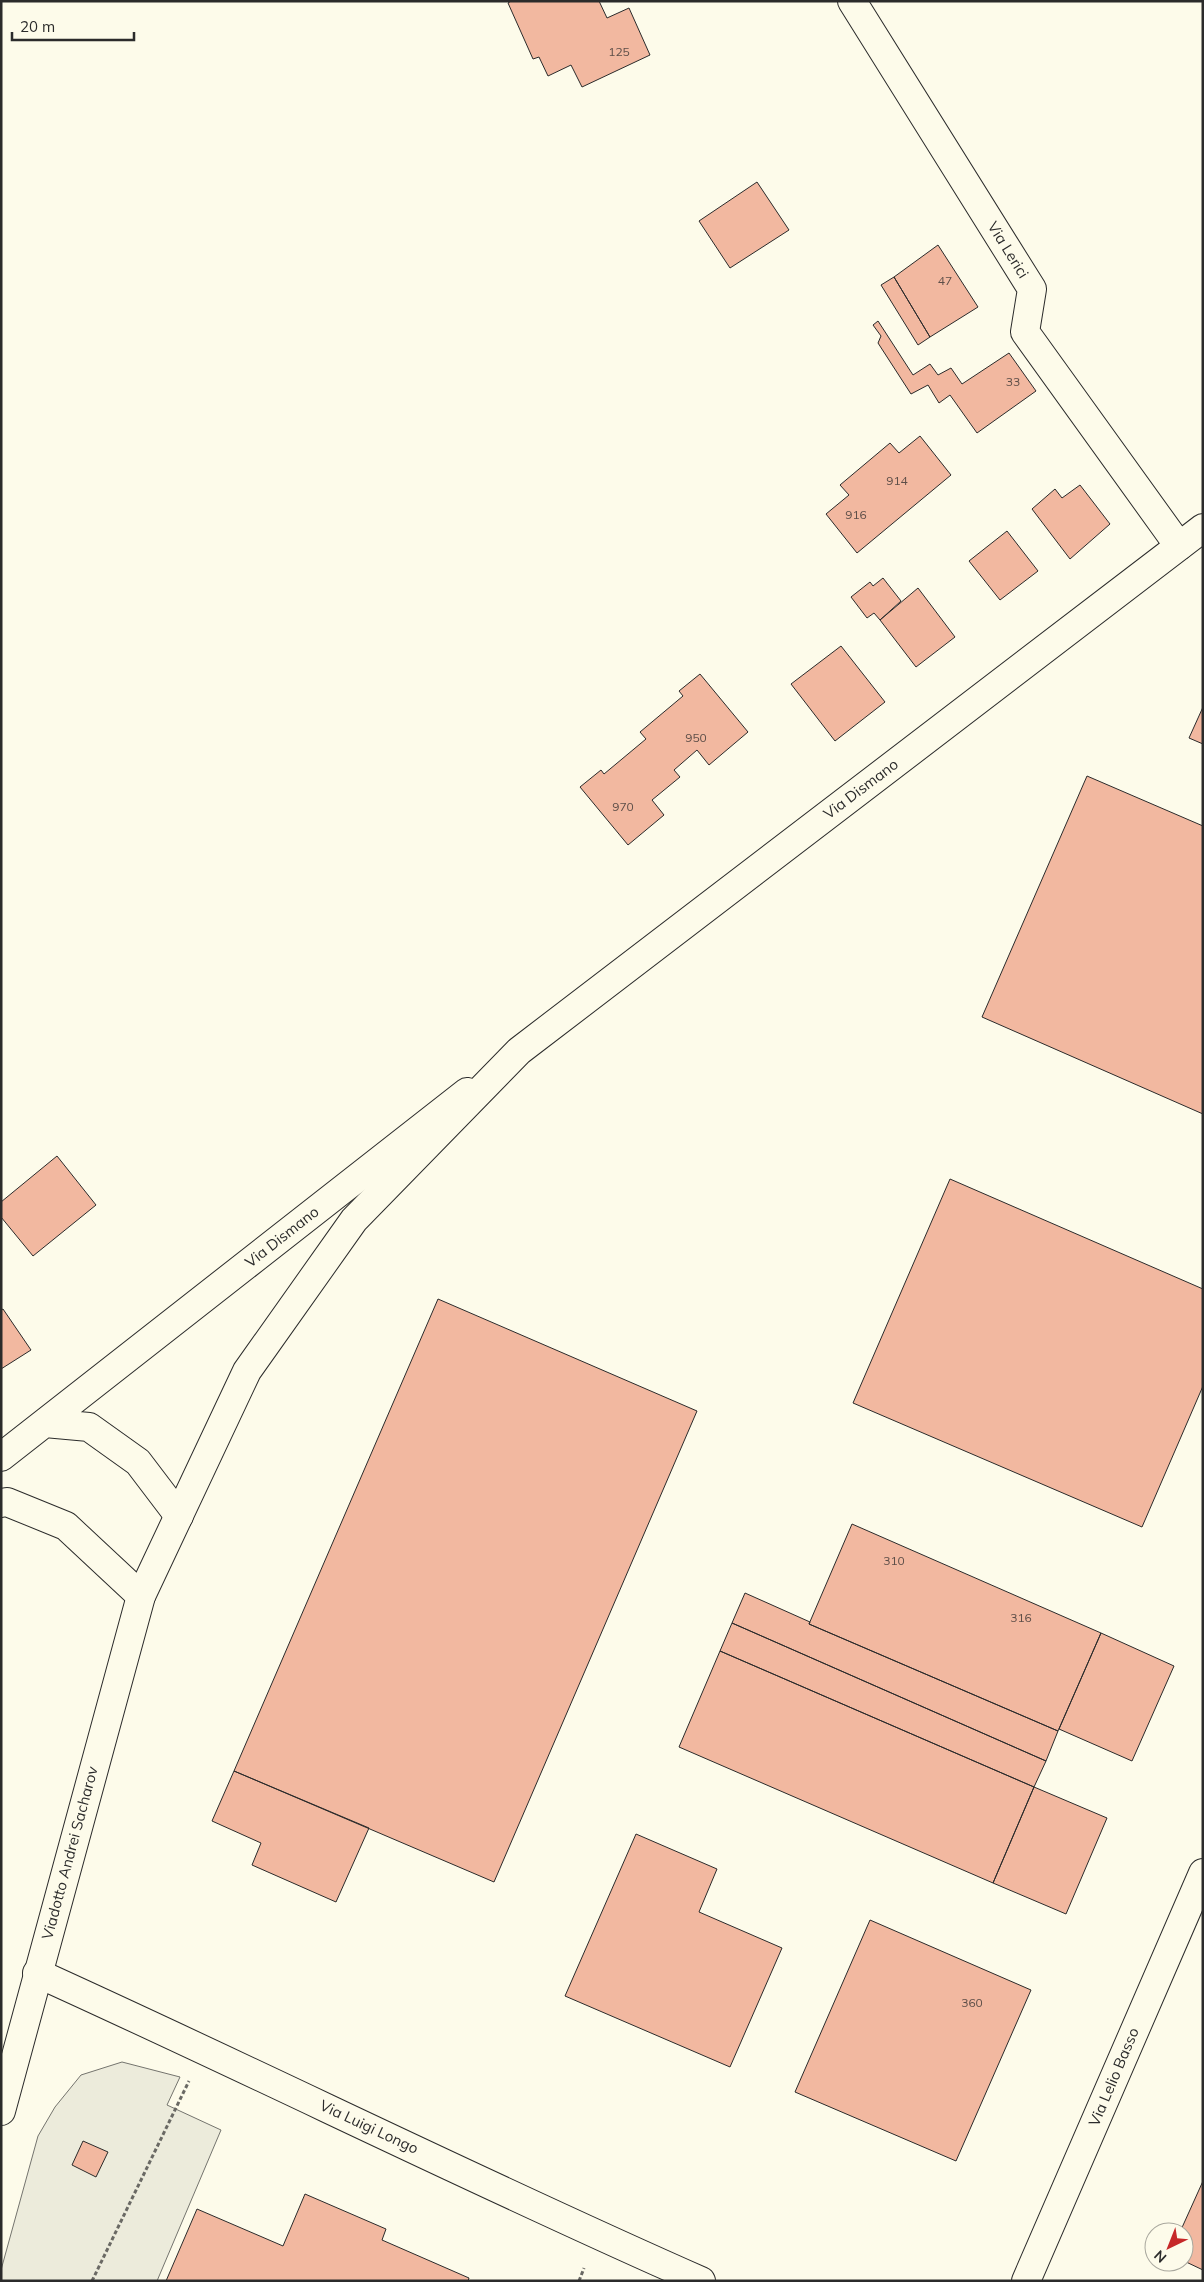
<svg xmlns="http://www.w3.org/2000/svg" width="1204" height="2282" viewBox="0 0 1204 2282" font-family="Mulish,sans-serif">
<rect width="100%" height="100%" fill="#fdfbea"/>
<path fill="#ecebdb" stroke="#74746e" d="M122,2062L180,2077L167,2105L221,2130L157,2281H1V2270L38,2136L55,2107L81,2075Z"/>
<path fill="#f2b8a0" stroke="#2b2b2b" d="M511,1H599L607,18L629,8L650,55L582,87L571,65L548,76L539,57L533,59L508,3Z
M757,182L789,230L730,268L699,221Z
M938,245L978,307L930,337L894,277Z
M894,277L930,337L918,345L881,285Z
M878,321L913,375L930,364L938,375L951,368L962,384L1009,353L1036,391L977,433L950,395L939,403L928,385L911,394L878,343L881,336L873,325Z
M920,436L951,475L857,553L826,514L849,495L840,485L890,443L899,453Z
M1080,485L1110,524L1070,559L1032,509L1055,489L1062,498Z
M1007,531L1038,571L1000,600L969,561Z
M883,578L901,601L880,620L874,613L867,618L851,597L870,582L873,586Z
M918,588L955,637L916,667L880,620Z
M841,646L885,702L835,741L791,684Z
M700,674L748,732L709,765L697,750L674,770L680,777L652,800L664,815L628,845L580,787L601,770L604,774L646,739L640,732L683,696L679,691Z
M1203,707V744L1189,738Z
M1087,776L1203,826V1114L982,1017Z
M57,1156L96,1205L33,1256L1,1217V1202Z
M950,1179L1203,1289V1386L1142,1527L853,1403Z
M438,1299L697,1411L494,1882L234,1771Z
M3,1309L31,1350L1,1369V1310Z
M852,1524L1101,1633L1058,1731L809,1624Z
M745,1593L810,1622L809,1624L1058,1731L1046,1761L732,1623Z
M732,1623L1046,1761L1034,1787L720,1651Z
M1101,1633L1174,1666L1132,1761L1059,1729Z
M720,1651L1034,1787L993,1883L679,1747Z
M234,1771L369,1828L336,1902L252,1865L261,1843L212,1821Z
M1034,1787L1107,1818L1066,1914L993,1883Z
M636,1834L717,1869L699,1912L782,1948L730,2067L565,1996Z
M870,1920L1031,1990L956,2161L795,2092Z
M83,2141L108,2152L96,2177L72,2165Z
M1203,2181V2270L1184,2261V2232H1180Z
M305,2194L386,2229L382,2240L469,2278L468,2281H166L197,2209L283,2246Z"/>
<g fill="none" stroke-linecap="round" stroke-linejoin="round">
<g stroke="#2b2b2b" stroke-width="30">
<path id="minor" d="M852,1L1032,289L1025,332L1179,546
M45,1423L89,1427L138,1462L179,1516
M1,1457L467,1092
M1,1503L7,1502L66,1526L141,1596
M37,1973C260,2074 478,2183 701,2281
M1026,2281L1203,1873"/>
</g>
<g stroke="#2b2b2b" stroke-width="30">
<path id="major" d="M1,2111L141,1596L247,1371L354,1220L519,1051L1203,528"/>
</g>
<path stroke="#6a6964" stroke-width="3" stroke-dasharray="4 2.5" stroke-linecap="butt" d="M92,2281L189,2081
M579,2281L584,2268"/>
<use href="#minor" stroke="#fdfbea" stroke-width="28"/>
<use href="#major" stroke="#fdfbea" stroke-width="28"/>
</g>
<g text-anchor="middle" stroke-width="4" stroke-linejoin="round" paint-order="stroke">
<g font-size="12" fill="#5d4e48">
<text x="619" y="56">125</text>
<text x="945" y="285">47</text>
<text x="1013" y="386">33</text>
<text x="897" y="485">914</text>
<text x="856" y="519">916</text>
<text x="696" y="742">950</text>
<text x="623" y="811">970</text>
<text x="894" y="1565">310</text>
<text x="1021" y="1622">316</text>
<text x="972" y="2007">360</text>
</g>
<g font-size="15" fill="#2b2b2b" stroke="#fdfbea">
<text transform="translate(1008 250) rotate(58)" y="5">Via Lerici</text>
<text transform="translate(861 789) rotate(-37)" y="5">Via Dismano</text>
<text transform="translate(282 1237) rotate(-38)" y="5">Via Dismano</text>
<text transform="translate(70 1853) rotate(-75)" y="5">Viadotto Andrei Sacharov</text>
<text transform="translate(1114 2077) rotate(-67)" y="5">Via Lelio Basso</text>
<text transform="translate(369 2127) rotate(25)" y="5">Via Luigi Longo</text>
</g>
</g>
<rect width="1204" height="2282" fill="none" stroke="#2b2b2b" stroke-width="5"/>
<g transform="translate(1169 2247) rotate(223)"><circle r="24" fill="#fdfbea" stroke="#a9a89e"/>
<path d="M0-4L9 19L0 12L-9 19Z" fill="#c62828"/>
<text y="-8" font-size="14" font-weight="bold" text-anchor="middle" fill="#2b2b2b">N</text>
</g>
<path d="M12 32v8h122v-8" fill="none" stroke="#2b2b2b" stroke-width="2.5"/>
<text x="20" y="32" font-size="15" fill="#2b2b2b" stroke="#fdfbea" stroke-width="4" paint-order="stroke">20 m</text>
</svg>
